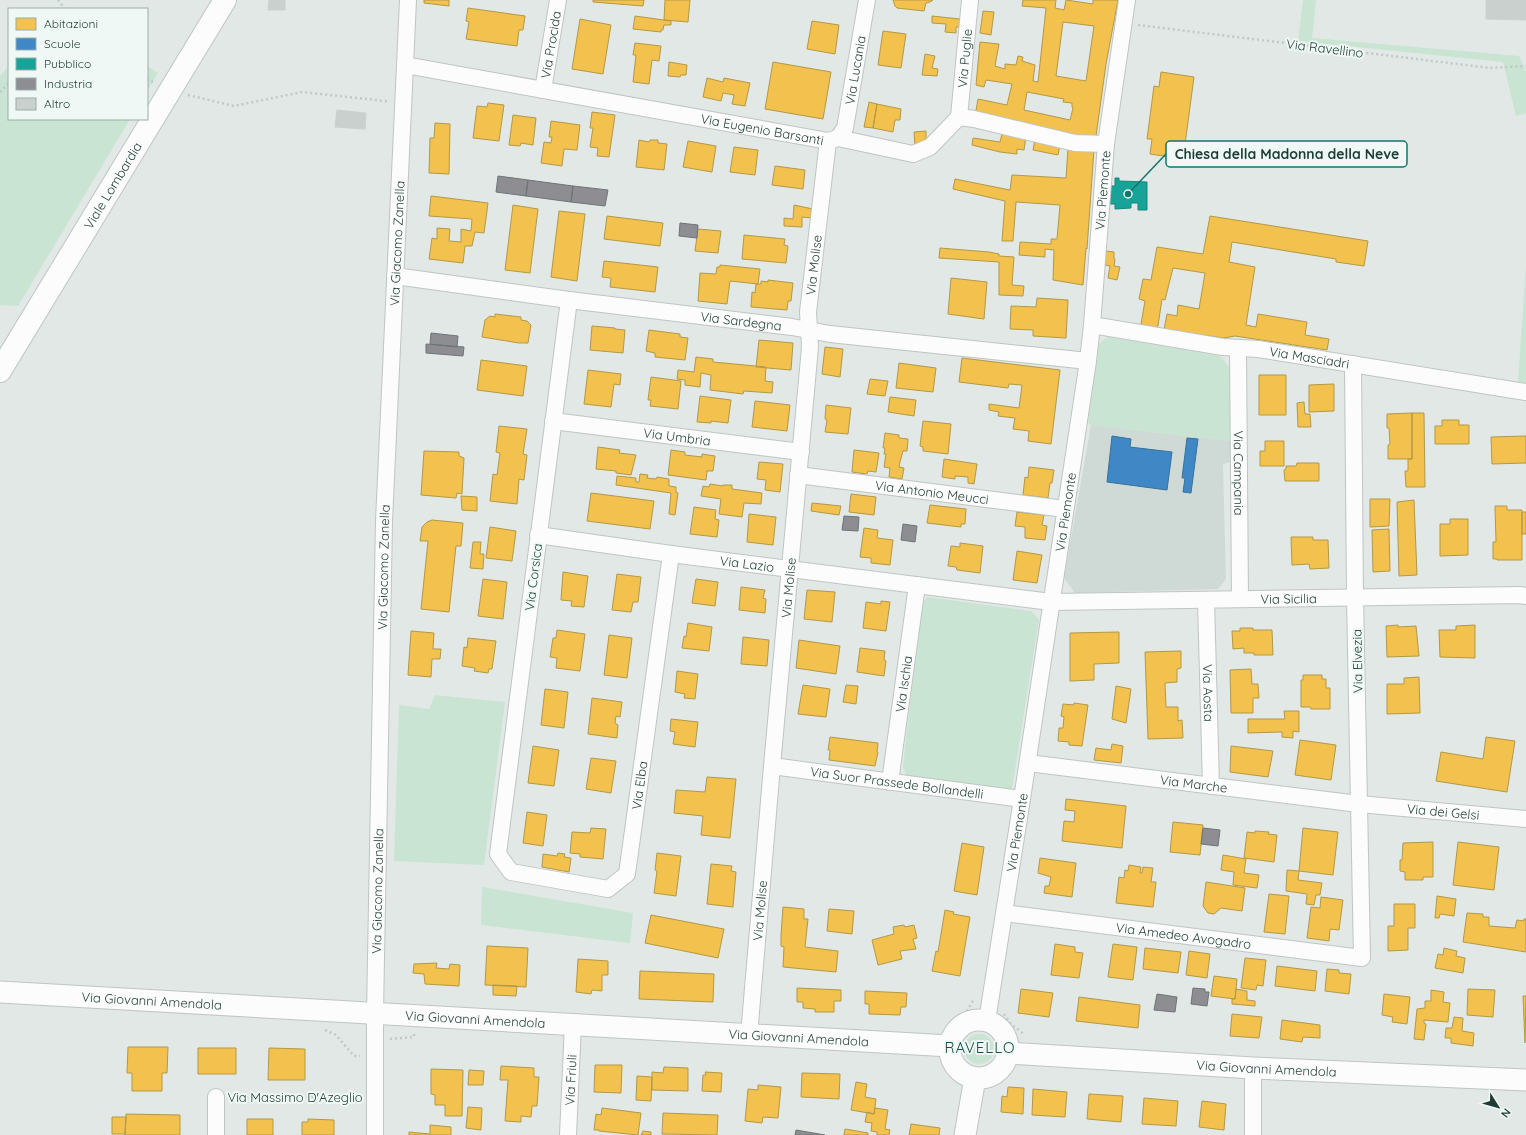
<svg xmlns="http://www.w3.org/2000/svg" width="1526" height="1135" viewBox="0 0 1526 1135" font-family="Quicksand,sans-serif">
<rect width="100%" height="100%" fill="#e2e8e5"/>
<path fill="#cfdad6" d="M1091,425L1230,441V462L1223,464L1226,579L1218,589L1075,593L1064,578Z"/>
<path fill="#c9e4d2" d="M1303,0H1316L1312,38L1519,56L1526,72V113L1516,116L1503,62L1298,41Z
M9,66V119H130L18,306L0,305V76Z
M147,66L158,73L147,91Z
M1526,265V383L1518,382Z
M1108,337L1220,356L1231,370L1230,441L1091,425L1088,422L1099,344Z
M927,597L1031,611L1039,619L1012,789L1006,791L907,778L903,766L921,606Z
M435,695L505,702L484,865L394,861L399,705L429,709Z
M482,887L633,913L630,943L481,925Z
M964 1049a15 15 0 1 1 30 0a15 15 0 1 1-30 0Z"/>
<path fill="#f2c14e" stroke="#b29947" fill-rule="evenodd" d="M424,0H449V6L424,3Z
M593,0H644L643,6L593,2Z
M665,0H690L688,22L664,20Z
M893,0H933L930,2L926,3L924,11L897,8L895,6Z
M1023,0H1056L1055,8L1064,10L1066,0L1093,4V0H1118L1106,64L1096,136L1082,139L975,116L978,99L1007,105L1012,84L986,80L984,87L976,85L980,42L999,44L995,66L1005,69V64L1016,65L1018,56L1023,57L1022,61L1035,65L1033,81L1038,82L1046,8L1022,6ZM1063,22L1094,26L1086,81L1056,76ZM1027,92L1064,99L1063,102L1072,103V107L1073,108L1070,120L1024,110Z
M468,8L525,16L523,30H519L517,46L466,39L469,22L466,21Z
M983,11L994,12L991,35L980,33Z
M635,16L671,21V25H664L663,30H661V32L633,29Z
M932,16L960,19L959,27H956V33L945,32L946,24L932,23Z
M580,19L611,25L603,74L572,69Z
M812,21L839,25L835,54L807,49Z
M883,31L906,34L901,68L878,65Z
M635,43L661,46L659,61L652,60L649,84L633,82L636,55H633Z
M925,54L935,56L932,68L938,69L937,76L922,75Z
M669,62L687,65L686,75H681L680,77L668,76Z
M773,62L831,72L823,119L765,109Z
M1161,72L1194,77L1183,159L1150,154L1152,139H1147L1154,86L1159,87Z
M707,78L723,82L724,78L750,83L745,106L732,104L734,95L723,93L721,101L703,97Z
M869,102L877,104L873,128L864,127Z
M488,103L504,105L499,141L473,138L477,106L487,107Z
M877,104L901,109L900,120H895L893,132L873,128Z
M592,112L615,115L609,157L597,156L598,148L590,147L593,128H590Z
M513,115L536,118L533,145L521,143L520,146L509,145Z
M551,121L580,125L577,150L564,149L562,166L541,163L544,142L551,143L552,137H549Z
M435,123L450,124L449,174L429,173L430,138H434Z
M1003,130L1026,136L1024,150L1017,149V154L1000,152L972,145L973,138L1000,142Z
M926,131V142L915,147L914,132Z
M1035,139L1060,145L1058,155L1033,150Z
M639,140L649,142L650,140H658V143L667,144L664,170L636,167Z
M688,141L716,146L712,172L683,167Z
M734,147L758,150L755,175L730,172Z
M1068,148L1094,149L1087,249L1086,248L1083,285L1053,280L1054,250L1045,249V257L1019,255L1020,242L1051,244V239H1057L1060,205L1016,202L1013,241H1002L1005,201L953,189L955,179L1010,190L1012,175L1066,178Z
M775,166L805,170L803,189L772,185Z
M431,196L488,203L484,233L475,232L472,246H465L463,263L429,259L432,238L437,239V228L450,229L449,241L461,242V229L471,231L472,219L429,216Z
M513,205L538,209L530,273L505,270Z
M794,205L813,209L812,218L802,217V227L784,226V218L793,219Z
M559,211L585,214L577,281L551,277Z
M607,216L663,223L660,246L604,239Z
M1210,216L1368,241L1364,266L1336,262V259L1232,242L1229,262L1255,267L1246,325L1256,327L1258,314L1307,322L1305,335L1329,339L1327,350L1235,336L1224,338L1164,330L1167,314L1177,316L1178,305L1199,309L1205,273L1173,268L1165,300L1162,299L1158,326L1156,328L1142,326L1141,324L1145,301L1139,299L1143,279L1151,280L1157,247L1203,254Z
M698,229L721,231L718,253L695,251Z
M744,235L785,239L784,245L788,246L786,263L742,259Z
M940,248L989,252L999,254V256L1014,257L1012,285L1024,286L1023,296L999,295V262L939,258Z
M1106,251L1114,252V259H1115L1114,266L1120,267L1117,280L1108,278L1110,266L1105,265Z
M604,261L658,267L655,292L610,287L611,278L602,277Z
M720,265L760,269L758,284L730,281L727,304L698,301L700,273L716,274L717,267H720Z
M951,278L987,282L984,319L948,314Z
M768,280L793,283L791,301H788L787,310L751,307L752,292L755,293L756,284H761V281L768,282Z
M1037,298L1068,300L1066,338L1033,336V330L1010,329L1011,306L1036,307Z
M495,314L521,317V320L527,321L531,325L528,343H519L482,337L485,320L490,316L495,317Z
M592,326L615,328V329L625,330L623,353L590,350Z
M649,330L680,334V337L688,338L685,360L655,357V353L646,351Z
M759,340L793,343L791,370L756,367Z
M825,347L843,349L840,377L822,374Z
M696,357L713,359V362L766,367L765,381L773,382L772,393L744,391L743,394L710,390L711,375L701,373L700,387L685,385V380L677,379L678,370L694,372Z
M962,358L1060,370L1051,444L1028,441L1029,431L1013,429L1015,418L998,416L999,412L989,410V404L1019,408L1022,385L1009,384L1008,388L959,382Z
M481,360L527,366L523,396L477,390Z
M899,363L936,368L933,392L896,388Z
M588,370L621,374L620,385L614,384L611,407L584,404Z
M1259,375H1286V415H1259Z
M651,377L681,381L678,409L650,406L651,400H648Z
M870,379L888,381L885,396L867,394Z
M1334,384V411L1309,412V385Z
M700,396L731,400L728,423L711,421V423L697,422Z
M890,397L916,400L914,416L888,412Z
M755,401L790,405L787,431L752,427Z
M1304,402L1305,414H1310L1311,427H1298L1297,403Z
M826,405L851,408L848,434L825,432L827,420L825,419Z
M1412,413V459H1388V445L1390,444L1389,428H1387V414Z
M1412,413H1424L1425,487H1406L1405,471H1408V459H1412Z
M1442,420H1459V425H1469V444H1435V426H1442Z
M923,421L951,424L948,454L923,451V447L920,446Z
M499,426L527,429L523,454L527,455L524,480L519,479L517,504L490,501L493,474L497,475L500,453L496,452Z
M885,433L899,435V438L908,439L907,451H903L900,462L899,467L904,468L902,479L889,477L890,468L884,467L886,454H884L885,448H883Z
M1526,436V463L1492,464L1491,437Z
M1265,441H1284V466H1260V451H1265Z
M598,447L620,450L619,453L636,455L631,475L616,473V471L596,469Z
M671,450L685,452V455L702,457V454L715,456L713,471H707L706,480L668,475Z
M854,450L879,453L876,472L868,471L867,474L852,472Z
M424,451L459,452V456L464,458L462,494L457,493L456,498L421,495Z
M944,459L977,464L974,484L968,483V477L955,476V479L942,477Z
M759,462L783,464L780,492L765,490L766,480L757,479Z
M1297,463H1319V481H1285L1284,470L1286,469V466H1296Z
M1029,467L1054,470L1052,483H1050L1048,498L1023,495L1025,477L1028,478Z
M640,474L648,475L647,478L656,479L657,477L669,479V486L676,487V492L678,493L675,515L669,514L671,493L616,485L617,476L636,478V482H639Z
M710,484L723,486V485H732V489L762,493L761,504L744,503L742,517L719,514L721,499L701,496L703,486L709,487Z
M591,493L654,501L650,529L587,521Z
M851,494L876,497L874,515L849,512Z
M461,496L477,497V511L462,510Z
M1370,499H1390L1389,526L1370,527Z
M1414,500L1417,575L1399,576L1397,502Z
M812,503L841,506L839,515L811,511Z
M930,505L966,509L965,524H961V527L927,523Z
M1495,506H1507V510H1522V560H1497V559H1493V542H1496Z
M694,507L716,510L715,519L719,520L717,537L690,534Z
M1017,512L1044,515L1042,525L1047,526L1045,540L1025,538V527L1015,526Z
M1522,512H1526V534H1522Z
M749,514L776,517L773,545L747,542Z
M1450,519H1468V555L1440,556V524H1450Z
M432,520L463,523L461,546H456L449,612L421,609L428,541H420L422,527L427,522Z
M490,527L516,531L512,561L486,558Z
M864,528L878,530L877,538L893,540L890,565L871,563V558L860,557Z
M1389,529L1390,571L1373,572L1372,530Z
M1291,537H1313V540H1328L1329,568L1310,569L1309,564L1292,565Z
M473,542H481L480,554H484L483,569L470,568Z
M960,543L983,546L980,573L957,570L956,567L948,566L951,546L960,547Z
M1017,551L1042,555L1037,583L1013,580Z
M563,572L588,576L584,607L571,606L572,601L561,600Z
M617,574L641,577L638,602H633L631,612L612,610Z
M483,579L507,582L503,619L478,616Z
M696,579L718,582L715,606L692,603Z
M741,587L765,590L763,598L766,599L765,613L739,610Z
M807,590L835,592L832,622L804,619Z
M881,601L890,602L886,631L863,628L866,602L881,604Z
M688,623L712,627L709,651L682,648L684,636L686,637Z
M1398,625V627L1416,626L1419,656L1387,657L1386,626Z
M1475,625V658L1440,657L1439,630H1456V626Z
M1240,628H1253V630H1272L1273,655H1254V653H1244V648L1233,649L1232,631H1240Z
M557,630L585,634L580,671L556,668L557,658L550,657L553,638H556Z
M411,631L434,633L433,649H441L440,659H432L431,677L408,675Z
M1119,632V663L1094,664V680L1070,681V633Z
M609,635L632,638L627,678L604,675Z
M743,637L769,640L767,666L741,664Z
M468,638L496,641L492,669H489L488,673L474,671L475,668L462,666L464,647L467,648Z
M799,640L840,646L836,674L796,668Z
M860,648L885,651L884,660L886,661L884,676L857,672Z
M1181,651V668L1177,669V682L1165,683L1166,707H1178V721L1182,720L1183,738L1148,739L1145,652Z
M1251,669L1252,684H1258L1259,698H1253V713H1231L1230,670Z
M677,671L698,674L695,699L684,698L685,694L675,692Z
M1303,675H1322V679H1326V688H1330V709H1311L1310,707H1301V680H1303Z
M1419,677L1420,713L1387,714V684H1404V678Z
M803,685L830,689L826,717L798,714Z
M846,685L858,686L856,704L843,702Z
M1116,686L1131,689L1126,723L1112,719Z
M545,689L568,692L564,728L541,725Z
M592,698L622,702L620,717L616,716L615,723L618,725L617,738L588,734Z
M1074,703L1088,705L1082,746L1069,745V742L1058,741L1059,728H1063L1064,717L1061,716L1063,704L1074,705Z
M1284,711H1299V732L1293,731V738L1282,737V732L1248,733V719H1285Z
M671,719L698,722L695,747L673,744L675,732L670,731Z
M830,737L878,743L877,752H878L875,766L829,760L830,750H828Z
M1486,737L1515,741L1507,792L1436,781L1441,752L1483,759Z
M1300,740L1336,745L1331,780L1295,775Z
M1112,744L1123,746L1121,763L1094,760L1096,748L1111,750Z
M533,746L559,750L554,786L528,783Z
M1231,746L1273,751L1268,777L1230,772Z
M591,758L616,761L611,793L586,789Z
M707,777L736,779L730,838L701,835L703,816L674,813L676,790L705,792Z
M1066,799L1126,806L1122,848L1062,841L1064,821L1074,822L1075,811L1065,810Z
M527,812L547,815L543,846L523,843Z
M1173,822L1203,825L1200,855L1170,852Z
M591,828L606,829L603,859L580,857V854L570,853L572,832L590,833Z
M1303,828L1338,832L1333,875L1299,871Z
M1255,831L1269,832L1268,834L1277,835L1274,862L1244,858L1247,832L1255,833Z
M1433,842V877H1423V880H1405V872L1400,871V860H1402L1403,843Z
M1458,842L1499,847L1494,890L1453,885Z
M962,843L984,847L977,895L954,891Z
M558,853L565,854L564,857L571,858L569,872L542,867L543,854L557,856Z
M657,853L681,856L676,896L654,893L657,871L655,870Z
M1223,855L1246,859L1244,873L1259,875L1257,888L1233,885L1234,872L1221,870Z
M1040,858L1076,863L1072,897L1044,893L1045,886H1049L1051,877L1038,873Z
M711,864L732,866L731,871L736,872L733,907L707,904Z
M1129,865L1141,867L1140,873H1142L1143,867L1153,868L1151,882H1156L1153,907L1116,903L1119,877L1124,878L1125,870L1128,871Z
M1287,870L1299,871L1298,880L1322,883L1320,895H1316L1314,905L1306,904L1307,894L1286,891Z
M1206,882L1245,888L1242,911L1221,908L1214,914L1208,913L1203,906Z
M1269,894L1289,896L1285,934L1264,932Z
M1437,896L1456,899L1454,916L1440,914L1439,918H1435Z
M1321,897L1343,900L1339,930L1330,929L1329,941L1307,938L1311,907L1320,908Z
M1394,904H1415V928H1408V950L1388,951V926H1394Z
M783,907L804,909V919H808L805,947L838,951L836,972L783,967L784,947L781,946V935Z
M829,909L854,911L852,934L827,931Z
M945,910L954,912L953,914L970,917L960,976L932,971L936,951L938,952Z
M1467,913L1483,914V917H1489V926L1515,928L1517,920L1524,921V919H1526V952L1463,942Z
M651,915L724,929L718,958L645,943Z
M904,925L905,927L914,925L917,938L913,939L916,949L900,951L902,959L878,965L872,940L894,934L893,927Z
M1055,944L1075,947V952L1083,953L1079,978L1051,975Z
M1113,944L1137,947L1133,980L1108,977Z
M487,946L528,948L526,987L485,985Z
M1145,948L1181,952L1178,973L1143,969Z
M1444,948L1457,951L1456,956L1465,958L1463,973L1435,968L1438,954L1443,955Z
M1189,951L1210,954L1207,978L1186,975Z
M1245,958L1266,960L1263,986L1257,985L1256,990L1241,988Z
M578,959L608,961V975H602V991L592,990L591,994L576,992Z
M437,963L436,968L449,969L450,964L460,965L459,986L425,984L424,974L413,973L414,964Z
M1277,966L1317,971L1315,991L1275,986Z
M1327,969L1339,970V973L1351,974L1349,994L1325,991Z
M640,971L714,974L713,1002L639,999Z
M1214,976L1237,979L1235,999L1211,996Z
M493,985L517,986L516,996L493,995Z
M797,988L841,990V1001H834V1012H815V1009L803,1008V1002H797Z
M1021,989L1053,993L1049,1017L1018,1013Z
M1236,989L1247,991V1000L1255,1001V1006L1232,1004V999H1235Z
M1468,989L1495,990L1493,1017L1467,1015Z
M1431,990L1444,992L1443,1002L1450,1003L1448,1022L1424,1020V1023L1426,1024L1424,1040L1414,1039L1417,1009L1425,1008V1001H1431Z
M865,991L907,993L906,1007H901L900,1015L869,1014V1004H865Z
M1384,994L1410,997L1407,1024L1392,1022L1393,1017L1382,1015Z
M1523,996H1526L1525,1043Z
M1079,997L1140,1005L1138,1028L1076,1021Z
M1232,1014L1262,1017L1259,1038L1230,1036Z
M1454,1017L1463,1018L1462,1031L1474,1033L1473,1046L1451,1043V1038H1445L1446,1028H1452Z
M1282,1020L1320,1025V1038L1303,1037L1302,1042L1280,1039Z
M128,1047H168L167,1073H162V1091H132V1073H127Z
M198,1048H236V1074H198Z
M269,1048L305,1049V1080H268Z
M595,1065H622L621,1093L594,1092Z
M501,1066L534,1068V1077H539L537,1106H532L531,1117L521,1116V1122L505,1121L508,1080H500Z
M664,1067L688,1068V1091L652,1090V1072L663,1073Z
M431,1069L463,1070L462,1116H445V1105H435V1095L431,1094Z
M469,1070L484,1071L483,1085H468Z
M705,1072L722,1073L721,1092L702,1091L703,1075H706Z
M802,1073L840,1074L839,1099L801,1097Z
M637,1076L652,1077L651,1101L636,1100Z
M856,1082L867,1084L865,1097L876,1099L874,1114L851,1110Z
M758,1085L781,1087L778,1118L763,1117L762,1123L745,1121L748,1089L758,1090Z
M1008,1087L1024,1088L1023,1114L1001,1112L1002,1096L1007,1097Z
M1033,1089L1067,1092L1065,1117L1032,1115Z
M1089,1094L1123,1096L1121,1122L1087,1119Z
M1144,1098L1178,1101L1176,1126L1142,1124Z
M1202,1101L1226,1104L1224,1130L1199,1127Z
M468,1107L482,1108L481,1130L466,1128Z
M602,1108L641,1113L638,1135L599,1131V1130H594L596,1114L601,1115Z
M875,1108L888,1110L885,1129L890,1130L889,1135H877V1132L871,1131L872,1123L865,1122L867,1112L874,1114Z
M663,1113L718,1115L717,1135L662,1134Z
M126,1114L180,1115V1135H125Z
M112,1117H126L125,1134H112Z
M247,1119H273V1135H247Z
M308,1119L334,1120V1135H302V1122H308Z
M911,1124L940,1128L939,1135H909Z
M430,1125L451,1127V1135H409V1132L430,1134Z
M845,1129L868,1133V1135H844Z
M643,1131L651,1132V1135H641Z"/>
<path fill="#3f88c5" stroke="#35729a" d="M1112,436L1131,439L1130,447L1172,452L1167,490L1107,482Z
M1187,438L1198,439L1191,493L1183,492L1185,478H1182Z"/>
<path fill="#17a398" stroke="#19847b" d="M1115,178H1119V181L1147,182V210H1138V203H1131V208L1115,209V204H1110V186H1115Z"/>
<path fill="#8d8d92" stroke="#6c7577" d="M498,176L528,180L526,196L496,192Z
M528,180L573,186L571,202L526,196Z
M573,186L608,190L605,206L571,202Z
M680,223L698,225L697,238L679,236Z
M431,333L458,336L457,347L430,344Z
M426,344L464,347L463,356L426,353Z
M844,516L859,517L858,531L842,530Z
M903,524L917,526L915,542L901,540Z
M1203,828L1220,830L1218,846L1201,844Z
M1193,988L1205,989V992H1209L1207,1006L1191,1004Z
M1157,994L1177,997L1175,1012L1154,1010Z
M796,1130L825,1135H795Z"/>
<path fill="#c9d0cd" stroke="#cad1ce" d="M269,0H285V10H268Z
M1486,0H1526V20L1486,19Z
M337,110L366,113L365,129L335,127Z"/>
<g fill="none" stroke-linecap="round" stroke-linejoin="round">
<g stroke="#bfc5c3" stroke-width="18">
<g id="minor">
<path id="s1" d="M405,65L828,141L838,138L913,154L930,147L959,117"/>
<path id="s2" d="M543,90L558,0"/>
<path d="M959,117L974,119L1075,143L1106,144"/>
<path id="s3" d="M959,117L970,0"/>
<path id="s4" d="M838,138L845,128L867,0"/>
<path id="s5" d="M395,276L569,300L792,327L830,334L1088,361"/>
<path id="s6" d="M569,300L498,854L511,872L608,889L627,874L671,554"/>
<path id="s7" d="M1092,325L1223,347L1258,349L1526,392"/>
<path id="s8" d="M1238,348L1240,599"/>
<path id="s9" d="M553,421L801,452"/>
<path id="s10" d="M798,475L1065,509"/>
<path id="s11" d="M538,535L671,554L1051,602L1520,595L1526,596"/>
<path id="s12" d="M1206,600L1211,786"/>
<path id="s13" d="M1028,763L1359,804L1526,819"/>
<path id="s14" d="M772,766L1022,799"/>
<path id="s15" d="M890,782L917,585"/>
<path id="s16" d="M1004,913L1362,958L1355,597L1353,364"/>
<path id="s17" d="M987,1021L1022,799L1088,361L1092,325L1106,144L1127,0"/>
<path id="s18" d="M749,1035L772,766L810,347L808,312L828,141"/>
<path d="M216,1097V1135"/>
<path id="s19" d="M375,1135V1013L384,521L408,0"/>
<path id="s20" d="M568,1135L573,1024"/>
<path d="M1253,1135V1068"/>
</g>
</g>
<g stroke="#bfc5c3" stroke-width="23">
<g id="tertiary">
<path id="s21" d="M0,992L950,1046"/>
<circle cx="979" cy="1049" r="29"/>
<path id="s22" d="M1008,1053L1253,1068L1526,1080"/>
<path d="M965,1135L975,1078"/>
</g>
</g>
<g stroke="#bdc6c3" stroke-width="24">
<g id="secondary">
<path id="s23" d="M0,371L225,0"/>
</g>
</g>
<path stroke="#bfc9c6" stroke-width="2.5" stroke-dasharray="2 3" stroke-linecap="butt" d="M58,0L65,9
M1138,25L1490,68L1526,66
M147,79L153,82
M0,92L9,83
M188,95L234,106L302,92L385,101L389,102
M1004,1014L1011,1024L1025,1035
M948,1027C961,1022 967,1011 974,999
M325,1030L336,1035L354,1056H360
M390,1039L414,1037V1033
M231,1097H360"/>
<use href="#minor" stroke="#fbfcfb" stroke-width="16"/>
<use href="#tertiary" stroke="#fbfcfb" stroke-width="21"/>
<use href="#secondary" stroke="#fbfcfb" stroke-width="22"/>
</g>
<g text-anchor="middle" stroke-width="4" stroke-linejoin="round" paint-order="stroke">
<g font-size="13" fill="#1e3d37" stroke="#eff8f4">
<text dy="5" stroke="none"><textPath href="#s2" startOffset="46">Via Procida</textPath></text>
<text transform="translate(1325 48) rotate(7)" y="5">Via Ravellino</text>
<text dy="5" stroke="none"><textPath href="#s3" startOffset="59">Via Puglie</textPath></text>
<text dy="5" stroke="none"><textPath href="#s4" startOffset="71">Via Lucania</textPath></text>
<text dy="5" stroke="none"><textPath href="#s1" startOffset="363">Via Eugenio Barsanti</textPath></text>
<text dy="5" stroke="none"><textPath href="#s23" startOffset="217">Viale Lombardia</textPath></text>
<text dy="5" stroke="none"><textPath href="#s17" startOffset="839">Via Piemonte</textPath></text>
<text dy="5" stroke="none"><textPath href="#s19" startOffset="892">Via Giacomo Zanella</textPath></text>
<text dy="5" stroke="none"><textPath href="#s18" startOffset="773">Via Molise</textPath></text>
<text dy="5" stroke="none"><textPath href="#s5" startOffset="349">Via Sardegna</textPath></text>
<text dy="5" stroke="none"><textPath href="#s7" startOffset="220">Via Masciadri</textPath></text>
<text dy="5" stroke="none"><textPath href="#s9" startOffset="125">Via Umbria</textPath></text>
<text dy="5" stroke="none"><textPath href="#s8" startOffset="125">Via Campania</textPath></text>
<text dy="5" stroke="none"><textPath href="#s10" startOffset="135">Via Antonio Meucci</textPath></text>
<text dy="5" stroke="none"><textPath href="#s17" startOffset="515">Via Piemonte</textPath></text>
<text dy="5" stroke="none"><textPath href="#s11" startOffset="211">Via Lazio</textPath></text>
<text dy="5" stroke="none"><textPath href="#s19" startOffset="568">Via Giacomo Zanella</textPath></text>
<text transform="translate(533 577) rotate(-83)" y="5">Via Corsica</text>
<text dy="5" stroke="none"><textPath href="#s18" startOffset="449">Via Molise</textPath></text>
<text dy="5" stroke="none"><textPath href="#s11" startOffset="755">Via Sicilia</textPath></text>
<text transform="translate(1357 661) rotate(-91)" y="5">Via Elvezia</text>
<text dy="5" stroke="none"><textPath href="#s15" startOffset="99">Via Ischia</textPath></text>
<text dy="5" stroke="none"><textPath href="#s12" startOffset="93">Via Aosta</textPath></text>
<text dy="5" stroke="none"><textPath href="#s14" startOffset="126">Via Suor Prassede Bollandelli</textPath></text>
<text dy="5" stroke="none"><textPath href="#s13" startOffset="167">Via Marche</textPath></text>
<text dy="5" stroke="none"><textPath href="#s6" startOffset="793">Via Elba</textPath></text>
<text dy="5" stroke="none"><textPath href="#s13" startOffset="418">Via dei Gelsi</textPath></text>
<text dy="5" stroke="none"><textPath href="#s17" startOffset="191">Via Piemonte</textPath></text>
<text dy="5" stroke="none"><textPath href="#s19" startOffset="244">Via Giacomo Zanella</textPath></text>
<text dy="5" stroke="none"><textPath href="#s18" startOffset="125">Via Molise</textPath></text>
<text dy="5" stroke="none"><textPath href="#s16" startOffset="181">Via Amedeo Avogadro</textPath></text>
<text dy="5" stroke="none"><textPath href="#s21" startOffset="152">Via Giovanni Amendola</textPath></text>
<text dy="5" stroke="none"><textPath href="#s21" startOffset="476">Via Giovanni Amendola</textPath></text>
<text dy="5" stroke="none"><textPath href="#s21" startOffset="800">Via Giovanni Amendola</textPath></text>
<text dy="5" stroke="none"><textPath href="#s22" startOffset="259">Via Giovanni Amendola</textPath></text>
<text dy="5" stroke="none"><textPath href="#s20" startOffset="55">Via Friuli</textPath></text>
<text x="295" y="1102">Via Massimo D'Azeglio</text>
</g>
<g font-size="15" letter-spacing="1" fill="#185147" stroke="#eff8f4">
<text x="980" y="1053">RAVELLO</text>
</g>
</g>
<path fill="none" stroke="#0f766e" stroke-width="1.5" d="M1128 194L1166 154"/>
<circle fill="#0f766e" stroke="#eff8f4" stroke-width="1.5" cx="1128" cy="194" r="4"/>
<rect fill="#eff8f4" stroke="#0f766e" stroke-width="1.5" x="1166" y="141" width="241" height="26" rx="4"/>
<g font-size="14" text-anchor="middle" font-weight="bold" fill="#1e3d37">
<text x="1287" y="159">Chiesa della Madonna della Neve</text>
</g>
<rect x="8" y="8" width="140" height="112" fill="#eff8f4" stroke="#9bada8"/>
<rect x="16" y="18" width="20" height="12" fill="#f2c14e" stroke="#9bada8"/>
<text x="44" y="28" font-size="12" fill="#1e3d37">Abitazioni</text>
<rect x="16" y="38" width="20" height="12" fill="#3f88c5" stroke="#9bada8"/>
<text x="44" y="48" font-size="12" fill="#1e3d37">Scuole</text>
<rect x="16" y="58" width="20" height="12" fill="#17a398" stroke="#9bada8"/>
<text x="44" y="68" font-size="12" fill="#1e3d37">Pubblico</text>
<rect x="16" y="78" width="20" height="12" fill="#8d8d92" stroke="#9bada8"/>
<text x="44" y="88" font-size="12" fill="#1e3d37">Industria</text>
<rect x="16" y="98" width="20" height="12" fill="#c9d0cd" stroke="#9bada8"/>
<text x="44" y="108" font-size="12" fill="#1e3d37">Altro</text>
<g transform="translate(1498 1107) rotate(127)" stroke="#eff8f4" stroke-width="3" paint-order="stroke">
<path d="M0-3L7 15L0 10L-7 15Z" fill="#1e3d37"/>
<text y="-6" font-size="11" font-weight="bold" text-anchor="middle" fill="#1e3d37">N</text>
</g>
</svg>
